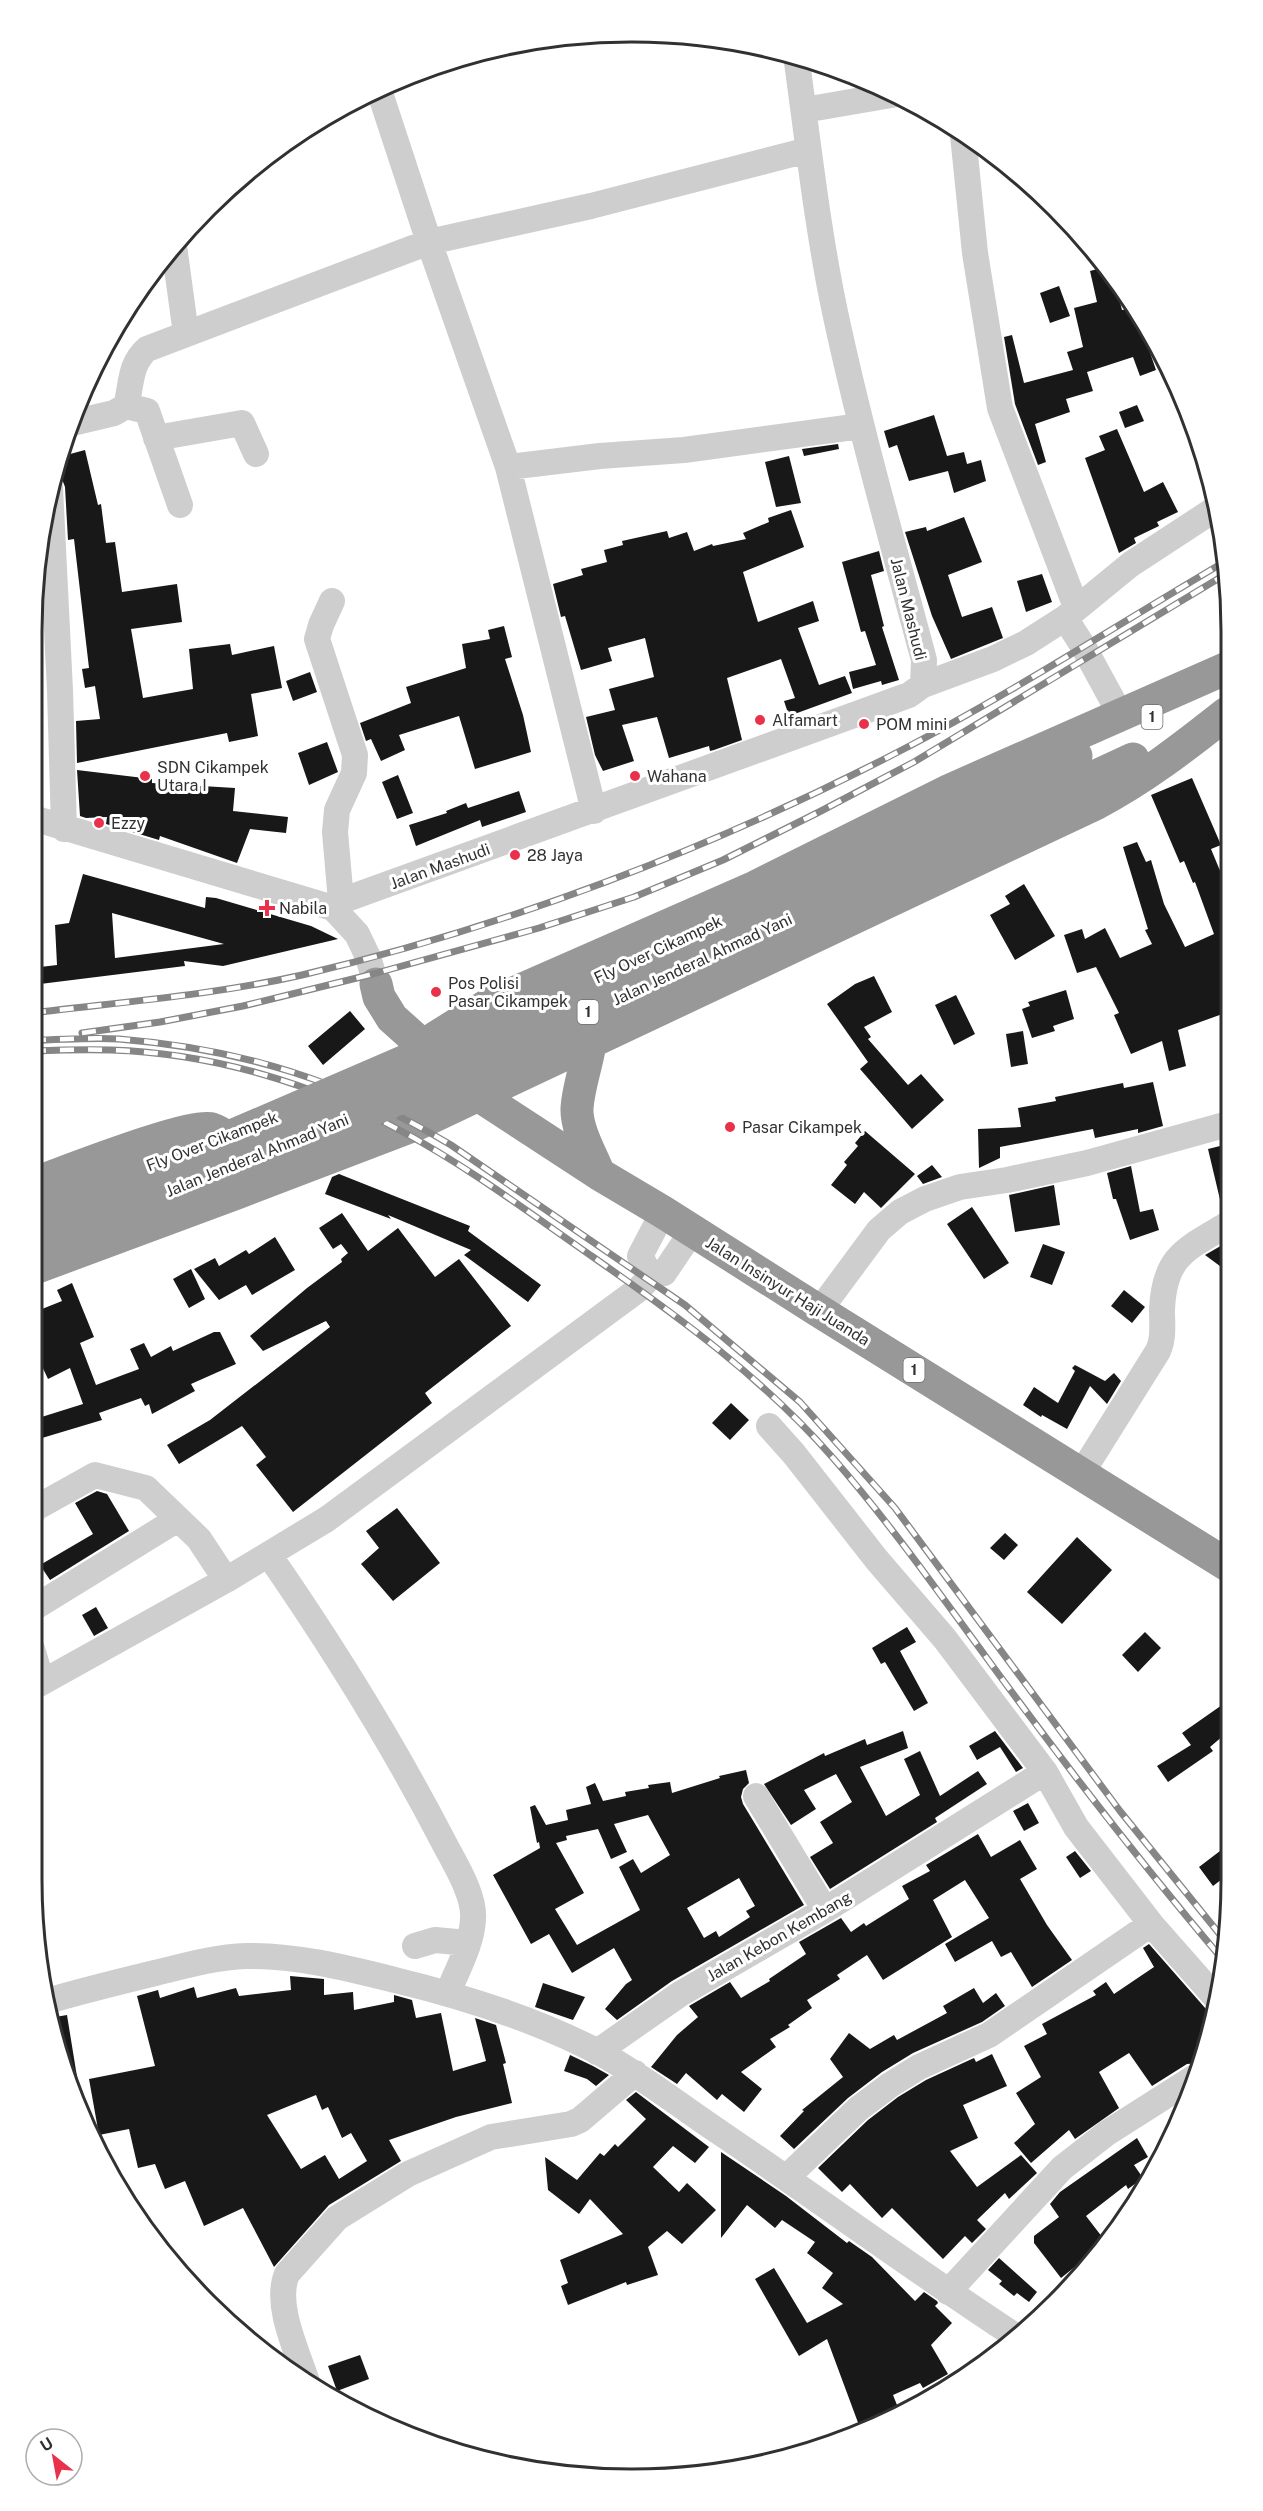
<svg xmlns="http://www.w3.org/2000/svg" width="1263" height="2511" viewBox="0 0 1263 2511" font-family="'Public Sans',sans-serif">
<rect width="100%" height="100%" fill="#fff"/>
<path fill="#181818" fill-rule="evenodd" d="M1108,266L1114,278L1122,310L1132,308L1144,329H1142L1156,370L1140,376L1133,357L1087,372L1093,391L1066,399L1070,412L1035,424L1046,462L1038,465L1015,404L1004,337L1012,335L1024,383L1073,370L1067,352L1083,347L1074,308L1097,302L1090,271Z
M1059,286L1070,316L1050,323L1040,293Z
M1137,405L1144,421L1125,428L1119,412Z
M934,415L947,456L964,452L967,464L981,460L986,481L954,493L948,471L909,481L897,445L889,448L884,431Z
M1117,429L1144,492L1163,482L1178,512L1157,522L1159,526L1134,538L1136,543L1119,553L1085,458L1105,450L1099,436Z
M838,444L839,449L804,456L802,449Z
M85,450L98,505L101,504L106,543L115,542L122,592L177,584L182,622L131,629L143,698L193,689L189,649L230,644L232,655L274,646L282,688L251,694L258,736L229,742L227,733L77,763L76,721L100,719L95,686L85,688L82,669L89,668L74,539L68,540L65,487L62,479L54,472L59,457Z
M789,456L801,503L776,507L765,462Z
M791,510L804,547L743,572L758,622L813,601L819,621L798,628L819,685L845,676L852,693L789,716L784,701L795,698L781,659L727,678L742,740L714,750L710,751L709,746L669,758L657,717L622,725L634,761L603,771L595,755L586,717L615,710L609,689L654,677L645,638L608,648L612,661L581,670L565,616L561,617L553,584L583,575L581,569L607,562L604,550L623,545L622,541L667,531L669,538L687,532L694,551L712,544L713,546L746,539L743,533L769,522L768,518Z
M964,517L982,562L948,575L962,617L992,607L1003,638L951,659L932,616L905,532L926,527L927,531Z
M879,551L884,571L871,575L884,626L882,627L899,680L882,685L881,681L853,689L849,672L876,665L865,631L861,632L842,562Z
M1042,574L1052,602L1026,612L1017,581Z
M504,626L512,657L505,659L523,715L531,752L475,769L459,716L399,735L405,750L381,761L371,739L366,741L360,723L411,703L406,687L466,668L462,644L490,639L488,630Z
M310,672L317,692L293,701L286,681Z
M327,742L338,772L309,785L298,753Z
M77,770L152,779V783L235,788L233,811L288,817L286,833L250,829L237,863L160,836L159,840L106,824L107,817L86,818L80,816Z
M398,775L413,813L397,819L382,782Z
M1192,778L1221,845L1211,849L1223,878L1227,876L1228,1012L1178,1030L1186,1066L1169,1071L1162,1041L1131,1054L1114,1015L1119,1013L1096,967L1077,973L1064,935L1082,929L1085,939L1105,928L1120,958L1152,944L1145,930L1148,929L1123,847L1137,842L1146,862L1151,860L1164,904L1185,947L1214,934L1195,882L1193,883L1184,861L1180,863L1151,795Z
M519,791L526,812L482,827L480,820L416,846L409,825L447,813L446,811L466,803L468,808Z
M83,874L205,908L206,897L216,898L311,926L338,939L223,966L184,961L185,966L32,985V968L57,965L55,925L69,923ZM112,913L224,944L115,958Z
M1024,884L1055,936L1015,960L990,915L1010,904L1005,896Z
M874,976L892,1012L864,1027L871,1037L868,1039L908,1085L921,1074L944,1100L912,1129L860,1069L868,1062L827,1004L855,984Z
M1066,990L1074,1019L1053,1026L1055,1031L1032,1038L1022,1009L1030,1006L1028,1002Z
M956,995L975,1034L954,1045L935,1005Z
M350,1011L365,1029L323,1065L308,1046Z
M1023,1031L1028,1064L1011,1067L1006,1034Z
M1153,1082L1163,1126L1138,1133V1129L1095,1138L1093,1129L1000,1147V1158L979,1168L978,1129L1021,1127L1018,1108L1056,1101L1055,1097L1123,1083L1124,1088Z
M865,1131L915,1174L881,1208L864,1192L855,1204L831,1185L847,1165L844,1162L858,1146L855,1143Z
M1228,1144V1207L1222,1208L1208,1149Z
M932,1165L942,1177L923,1184L917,1176Z
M1131,1166L1140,1212L1153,1209L1159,1230L1130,1240L1116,1199H1113L1107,1173Z
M339,1174L470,1226L468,1231L541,1285L528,1302L464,1255L471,1250L388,1215L391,1219L325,1194L332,1177Z
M1054,1185L1060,1225L1015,1232L1009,1195Z
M972,1207L1009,1263L984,1279L947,1224Z
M342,1213L368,1251L398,1228L435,1277L459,1259L511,1326L425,1393L432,1403L293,1512L256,1465L266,1457L242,1426L179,1464L167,1445L210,1420L330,1327L326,1321L263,1351L250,1336L307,1288L342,1262L341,1259L348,1253L341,1244L333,1249L319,1228Z
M275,1237L295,1270L252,1295L246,1285L219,1300L194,1269L215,1258L219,1266L246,1250L249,1254Z
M1043,1244L1065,1252L1052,1285L1030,1277Z
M1224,1244L1228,1247V1272L1205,1255Z
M191,1269L205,1299L189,1308L173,1279Z
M72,1283L94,1337L80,1343L96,1385L139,1369L130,1349L144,1343L151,1357L171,1346L173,1351L214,1332H220L236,1364L191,1384L195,1391L152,1414L149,1404L145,1406L141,1398L99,1413L102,1420L32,1441V1420L83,1404L70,1368L48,1379L32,1345V1313L62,1301L57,1290Z
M1124,1290L1145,1307L1132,1323L1111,1306Z
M1075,1365L1105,1381L1114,1373L1121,1381L1107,1404L1090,1386L1067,1429L1042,1415L1041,1417L1023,1405L1034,1387L1058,1403L1075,1371L1072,1368Z
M731,1403L749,1420L730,1440L712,1423Z
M97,1491L107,1494L129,1531L50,1580L40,1565L93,1534L75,1503Z
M397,1508L440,1563L393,1601L361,1564L379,1548L366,1531Z
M1005,1533L1018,1545L1004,1560L990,1548Z
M1077,1537L1112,1570L1062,1624L1027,1592Z
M96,1607L108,1628L94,1636L82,1615Z
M907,1627L916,1642L900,1651L928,1703L914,1711L885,1662L881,1664L872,1648Z
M1145,1632L1161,1648L1138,1672L1122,1655Z
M1222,1705L1230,1714V1730L1210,1747L1213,1751L1168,1782L1157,1766L1191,1745L1182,1733Z
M903,1731L908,1748L860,1767L886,1816L920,1795L904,1759L920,1751L940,1796L978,1771L987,1784L935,1818L937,1822L830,1889L810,1857L833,1843L820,1822L852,1802L836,1774L804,1790L816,1809L791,1825L764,1784L824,1753L825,1756L865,1739L867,1745Z
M995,1731L1023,1768L1016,1772L1000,1747L977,1760L969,1746Z
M746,1770L749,1783L743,1789L741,1797L743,1804L804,1905L672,1981L617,2020L605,2009L626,1984L632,1980L614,1948L572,1973L549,1934L531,1944L493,1875L540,1848L539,1842L537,1843L530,1807L535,1805L546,1825L568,1820L566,1810L591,1804L586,1787L595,1783L603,1801L626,1796L625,1792L649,1788L648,1785L670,1782L672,1793L720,1778L719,1776ZM648,1815L670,1855L641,1873L633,1859L619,1867L640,1910L577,1945L555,1909L584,1893L556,1843L567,1840L566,1836L598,1829L611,1859L627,1852L614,1824ZM739,1878L755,1906L746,1911L750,1917L719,1937L716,1931L704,1938L687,1908Z
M1028,1803L1039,1823L1024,1831L1013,1811Z
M978,1834L991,1857L1020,1840L1037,1869L1020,1879L1047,1925L1072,1960L1032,1987L1011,1952L1001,1957L992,1941L955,1962L945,1944L989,1918L965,1880L933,1900L952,1937L883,1980L867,1955L837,1975L840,1979L807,2000L812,2008L788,2025L790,2027L770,2039L776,2047L741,2072L762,2089L744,2112L722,2094L717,2100L686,2073L677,2084L651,2067L677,2035L698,2017L689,2006L730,1982L741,1998L770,1981L769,1979L806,1954L799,1942L841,1918L851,1932L864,1923L866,1926L909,1899L902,1886L930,1871L926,1865Z
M1075,1851L1091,1871L1080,1878L1066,1857Z
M1220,1851L1230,1865V1873L1213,1886L1199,1867Z
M1149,1944L1206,2009L1215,2013L1211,2034L1200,2063L1187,2064L1152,2086L1129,2053L1099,2072L1119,2108L1075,2139L1069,2130L1031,2163L1014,2143L1035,2124L1016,2093L1041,2077L1024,2046L1047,2034L1042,2024L1096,1995L1093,1991L1106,1982L1114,1994L1154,1967L1143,1948Z
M290,1976L324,1979V1995L353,1992L354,2010L394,2002V1995L412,2000L416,2018L441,2013L453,2071L486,2061L475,2018L496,2025L506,2063L503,2064L512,2103L456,2117L389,2140L401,2161L329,2205L274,2267L243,2208L204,2226L185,2181L165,2189L155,2164L138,2168L129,2129L99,2135L89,2079L155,2066L137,1996L158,1990L160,1998L194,1987L197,1998L236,1988L239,1996L291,1990ZM316,2095L322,2110L328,2107L342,2138L351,2133L367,2161L339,2179L325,2155L301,2169L267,2115Z
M543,1983L585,1997L573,2020L535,2007Z
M974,1988L983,2003L996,1993L1005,2006L982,2022L913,2053L882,2072L848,2098L794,2149L780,2136L804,2111L802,2110L843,2077L830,2059L849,2033L870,2049L894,2035L897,2040L947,2013L943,2006Z
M67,2015L78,2083L69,2085L49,2018Z
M992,2054L1007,2086L963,2105L978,2138L950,2151L977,2187L1021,2155L1037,2173L1009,2199L1005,2193L977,2220L986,2229L972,2243L965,2236L943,2259L892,2208L882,2218L850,2184L842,2192L818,2168L868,2120L898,2097L926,2080L974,2058L976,2062Z
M570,2055L593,2066L609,2075L596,2086L587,2079L564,2071Z
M636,2092L709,2147L695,2163L673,2146L653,2167L679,2192L687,2183L716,2210L682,2244L667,2231L648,2247L658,2275L627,2285L626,2282L568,2305L561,2286L568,2283L560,2260L623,2234L590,2199L579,2214L548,2190L545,2157L577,2180L600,2153L604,2156L615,2144L618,2147L646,2119L626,2100Z
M1137,2138L1148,2157L1134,2165L1143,2178L1128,2189L1126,2185L1086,2216L1106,2242L1061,2278L1034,2243V2236L1059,2217L1050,2204L1060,2192Z
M721,2152L786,2196L847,2243L849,2241L872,2257L915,2301L924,2292L937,2301L938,2303L935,2306L952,2323L931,2345L948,2374L923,2388L920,2383L893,2395L901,2415L885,2423L883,2420L860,2428L827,2339L799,2356L755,2279L774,2268L807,2323L843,2304L822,2288L833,2273L807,2253L815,2242L782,2220L775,2228L747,2205L721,2238Z
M999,2258L1037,2292L1029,2302L1017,2293L1014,2296L999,2284L1002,2281L988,2270Z
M360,2355L369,2379L337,2391L328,2366Z"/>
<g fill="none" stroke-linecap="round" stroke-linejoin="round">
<path stroke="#cecece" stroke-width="26" d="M379,90L429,242L508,467L594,811
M804,110L897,94
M963,135L975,253L1000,408L1076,607
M174,246L186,334
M126,406L147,411L180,505
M72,423L114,413L126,406C132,384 129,365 147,349L429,242L591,206L808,150
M156,438L242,423L256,454
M508,467L600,456L684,450L861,426
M50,488L60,690L64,829
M332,601L321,625L317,639L355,755L354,773L337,810L335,832L341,901
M1065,618L1083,646L1120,714
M923,685L993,659L1026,643L1065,618L1131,564L1215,509
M33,818L333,908L357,934L368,957L376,984
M333,908L341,901L909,695L923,685L924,660C893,544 860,429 835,312C817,227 808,141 796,55
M651,1276L640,1256L663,1212
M819,1311L879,1230L900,1212L925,1199L960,1187L1007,1180L1087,1163L1228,1124
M769,1426L794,1454L877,1560L945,1639L1045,1772L1076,1827L1151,1924L1217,1999
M1081,1474L1158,1351C1164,1338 1162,1325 1162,1310C1164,1256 1186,1249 1228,1224
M32,1514L34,1509L95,1475L146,1488L199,1539L226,1580
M269,1555C332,1646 391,1741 442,1839C453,1861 475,1894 473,1919C472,1944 457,1970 448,1993
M32,1609L178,1519
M32,1649L42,1682
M32,1688L226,1580L327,1519L639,1289L651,1276L664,1273L693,1230
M756,1796L825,1910
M415,1946L435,1940L468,1943
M44,2002C81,1991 118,1982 155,1973C184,1966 215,1957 246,1956C296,1955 347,1968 395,1980C465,1997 536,2019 600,2053C643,2076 681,2107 722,2134C821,2201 917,2272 1017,2337
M597,2052L680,1994L825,1910L1045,1772
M787,2177L858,2109L890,2085L919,2067L989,2035L1151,1924
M948,2292L1062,2168L1107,2133L1195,2077
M307,2382C297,2351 274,2304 287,2274L337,2218L408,2174L491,2137L571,2124L580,2120L635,2073"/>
<path stroke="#989898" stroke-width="33" d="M376,984L379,997L392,1018L478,1095L599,1174L663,1212L819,1311L1229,1566
M591,1025C592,1053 579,1080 577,1108C576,1129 591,1154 599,1174
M435,1038L491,1003L755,887L950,790L1227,668
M234,1194L417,1124L1095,804C1143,779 1184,747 1227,713
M32,1269L234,1194L240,1158C232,1146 226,1133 212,1129C191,1122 61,1174 32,1184"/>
<g stroke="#868686" stroke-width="7">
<path id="rail" d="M32,1013C122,1002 214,995 302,975C506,927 710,849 896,753C1009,695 1117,625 1226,561
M82,1033L160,1022L243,1006L373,974L539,928L634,897L723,860L821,811L914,762L1226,574
M32,1040C61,1040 91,1037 119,1039C243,1049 344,1081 451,1145L685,1305L800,1402L895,1508L1120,1811L1226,1942
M32,1051C58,1050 85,1049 111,1050C212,1053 315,1084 403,1132C470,1168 531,1214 593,1257C679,1317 764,1379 833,1458C889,1522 936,1589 986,1657C1062,1761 1140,1862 1223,1960"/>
</g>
<use href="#rail" stroke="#fff" stroke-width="4.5" stroke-dasharray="14" stroke-linecap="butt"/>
<path stroke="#989898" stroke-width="33" d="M32,1206L234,1135L577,987L1076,756
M32,1240C160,1194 286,1147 411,1093L1133,759"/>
</g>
<g fill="#ea314b" stroke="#fff" stroke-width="2">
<circle cx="760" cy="720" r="6"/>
<circle cx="864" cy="724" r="6"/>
<circle cx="145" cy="776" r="6"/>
<circle cx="635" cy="776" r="6"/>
<circle cx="99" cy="823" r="6"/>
<circle cx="515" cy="855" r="6"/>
<path d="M264 899h6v6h6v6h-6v6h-6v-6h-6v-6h6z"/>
<circle cx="436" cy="992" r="6"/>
<circle cx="730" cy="1127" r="6"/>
</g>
<g text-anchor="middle" stroke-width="6" stroke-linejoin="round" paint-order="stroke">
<g fill="#fff" stroke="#6f6f6f" stroke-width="1.5">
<rect x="1141.5" y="705" width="21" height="24" rx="4.5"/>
<rect x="577.5" y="1000" width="21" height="24" rx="4.5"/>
<rect x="903.5" y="1358" width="21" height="24" rx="4.5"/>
</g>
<g font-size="15" font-weight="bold" fill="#313131">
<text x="1152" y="722">1</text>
<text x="588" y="1017">1</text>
<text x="914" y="1375">1</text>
</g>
<g font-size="16" fill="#313131" stroke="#fff">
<text transform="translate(909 609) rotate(76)" y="6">Jalan Mashudi</text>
<text transform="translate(440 866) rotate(-20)" y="6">Jalan Mashudi</text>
<text transform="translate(658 949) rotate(-25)" y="6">Fly Over Cikampek</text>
<text transform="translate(702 959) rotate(-25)" y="6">Jalan Jenderal Ahmad Yani</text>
<text transform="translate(212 1141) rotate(-21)" y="6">Fly Over Cikampek</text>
<text transform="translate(257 1155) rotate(-22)" y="6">Jalan Jenderal Ahmad Yani</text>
<text transform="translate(788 1291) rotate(32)" y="6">Jalan Insinyur Haji Juanda</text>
<text transform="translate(779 1936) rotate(-30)" y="6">Jalan Kebon Kembang</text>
</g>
<g font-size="16" fill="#313131" stroke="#fff" text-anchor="start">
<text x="772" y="726">Alfamart</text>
<text x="876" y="730">POM mini</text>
<text x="157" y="773">SDN Cikampek<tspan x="157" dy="18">Utara I</tspan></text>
<text x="647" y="782">Wahana</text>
<text x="111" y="829">Ezzy</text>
<text x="527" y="861">28 Jaya</text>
<text x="279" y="914">Nabila</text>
<text x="448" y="989">Pos Polisi<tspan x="448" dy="18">Pasar Cikampek</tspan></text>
<text x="742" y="1133">Pasar Cikampek</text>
</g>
</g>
<path d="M0 0H1263V2511H0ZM631 42H632A589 589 0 0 1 1221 631V1880A589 589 0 0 1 632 2469H631A589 589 0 0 1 42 1880V631A589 589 0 0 1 631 42Z" fill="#fff" fill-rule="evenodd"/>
<path fill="none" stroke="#313131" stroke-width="3" d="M631 42H632A589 589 0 0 1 1221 631V1880A589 589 0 0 1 632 2469H631A589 589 0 0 1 42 1880V631A589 589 0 0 1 631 42Z"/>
<g transform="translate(54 2457) rotate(329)"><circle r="28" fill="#ffffff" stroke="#adadad" stroke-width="1.5"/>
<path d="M0-4.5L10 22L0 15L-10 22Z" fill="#ea314b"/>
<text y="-9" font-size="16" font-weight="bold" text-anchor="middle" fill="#313131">U</text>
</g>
</svg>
